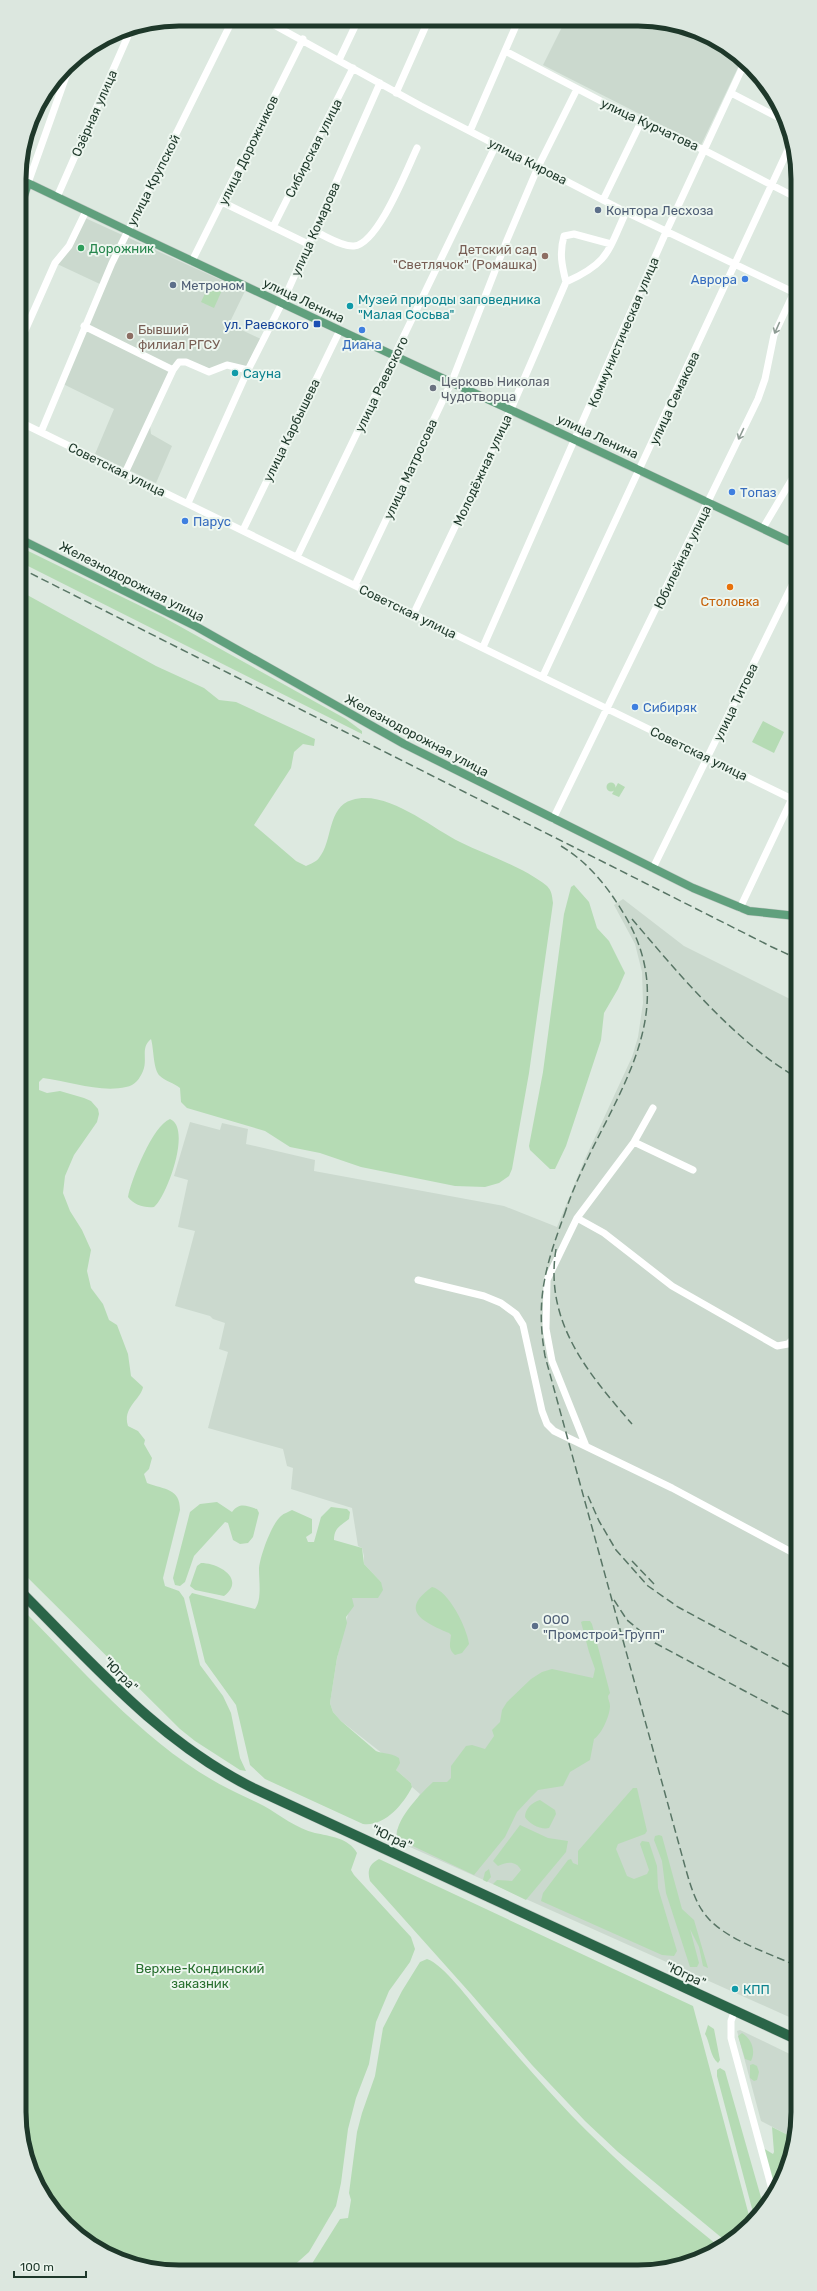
<svg xmlns="http://www.w3.org/2000/svg" width="817" height="2291" viewBox="0 0 817 2291" font-family="Rubik,sans-serif">
<rect width="100%" height="100%" fill="#dde9e0"/>
<path fill="#cbd9ce" d="M565,21L669,22L709,36L742,59L701,145L543,65Z
M83,217L245,291L229,324L263,340L248,370L231,365L212,371L182,362L175,371L150,425L151,434L172,446L156,483L95,454L114,409L61,383L102,285L55,263Z
M623,899L684,946L796,1002L798,2021L401,1843L396,1836L397,1830L420,1794L412,1787L411,1783L396,1770L397,1765L341,1721L333,1712L330,1703L337,1658L352,1598L381,1582L364,1564V1556L362,1548L358,1546L352,1508L291,1489L293,1468L287,1466L283,1449L208,1428L228,1352L219,1349L225,1323L213,1319L210,1316L175,1306L195,1231L178,1227L188,1180L174,1176L190,1122L220,1130L222,1123L248,1129L246,1144L315,1160L314,1171L504,1206L557,1227L584,1161L632,1057L638,1037L643,1003L642,972L635,944L614,905Z
M740,2030L798,2058V2122L794,2138L761,2121L737,2031Z"/>
<path fill="#b5dbb4" d="M210,283L223,288L214,308L201,302Z
M20,547L163,617L346,719L362,731V734L20,562Z
M20,591L156,666L204,688L219,700L236,702L315,739L314,746L303,744L294,752L291,768L254,825L296,861L306,866C310,864 316,862 319,858C333,841 327,807 352,800C387,789 431,828 460,842C488,856 522,866 547,886C552,891 552,896 553,903L529,1073L512,1169L509,1176L499,1183L485,1187L455,1186L361,1167L320,1153L290,1147L265,1131L187,1108L181,1102L180,1088C174,1083 165,1081 160,1076C153,1070 154,1049 151,1039C140,1048 148,1059 143,1071C140,1078 135,1086 126,1087C100,1093 69,1081 43,1078L39,1082V1090L47,1093L60,1091L84,1098L91,1101L98,1109L99,1114L97,1122L74,1155L65,1176L63,1193L70,1211L82,1230L91,1250L87,1271L91,1288L103,1304L109,1320L117,1325L128,1354L131,1376L143,1387C141,1399 122,1408 128,1426L138,1431L145,1440L144,1444L152,1458L149,1469L144,1474L147,1483C165,1490 180,1488 180,1510L163,1578L165,1586L179,1591L184,1598L200,1665L223,1696L231,1713L240,1758L246,1771L240,1770L195,1741L180,1729L21,1571Z
M763,721L784,732L774,753L752,742Z
M606.5 787a4.5 4.5 0 1 1 9 0a4.5 4.5 0 1 1-9 0Z
M618,783L625,787L619,797L612,794Z
M574,885L589,902L597,928L609,941L625,973L618,989L604,1013L601,1040L566,1146L555,1169H550L530,1150L529,1146L543,1072L564,914L571,887Z
M170,1119C192,1128 167,1196 154,1207C144,1208 134,1205 128,1197C131,1180 153,1125 170,1119Z
M217,1502L232,1512C240,1502 246,1506 257,1509L259,1513L253,1537L248,1543L240,1544L233,1540L228,1523L225,1522L194,1556L185,1582L180,1586L175,1585L173,1578L190,1512L200,1504Z
M331,1507L347,1509L350,1512L349,1519C340,1526 334,1528 334,1540L362,1548L364,1564L381,1582L383,1590L378,1598H352L354,1606L346,1617L347,1623L337,1658L330,1703L333,1712L341,1721L376,1751C383,1754 389,1752 399,1758L400,1763L396,1770L411,1783L412,1787C403,1805 384,1827 363,1824L265,1779L250,1765L236,1705L205,1662L189,1597L192,1593L255,1609C262,1600 259,1581 259,1570C259,1558 272,1523 281,1516C284,1513 289,1512 292,1510L312,1519V1533L306,1537L308,1542H314L321,1517Z
M201,1563C219,1563 246,1579 224,1596L195,1590L190,1586L197,1566Z
M432,1587C449,1591 467,1628 469,1644L462,1653L455,1655C448,1649 450,1644 451,1635L449,1633C424,1622 398,1611 432,1587Z
M21,1608C85,1672 148,1748 229,1789C240,1795 253,1800 264,1806C280,1815 297,1829 315,1833C329,1836 349,1838 357,1853L351,1870L354,1875L411,1937L415,1949L410,1962L389,1991L376,2022L369,2064L356,2098L348,2129L341,2183L336,2206L309,2252L290,2269H148L108,2255L66,2225L40,2192L22,2143Z
M583,1621H590L592,1624L610,1693L608,1696C608,1700 610,1702 610,1706C610,1715 602,1734 594,1739L590,1760L570,1772L563,1786L538,1790L532,1796L517,1812L505,1837L474,1875L398,1839C391,1824 422,1792 433,1782H447L451,1778V1766L466,1746L472,1745L485,1749L494,1736L492,1730L500,1722L502,1710L507,1702L531,1679L542,1672L552,1669L593,1678L595,1669L589,1652L581,1622Z
M633,1788H637L647,1831L645,1834L618,1844L616,1849L627,1876L634,1879L647,1874L649,1870L640,1844L642,1841L649,1842L657,1866L658,1888L677,1951L674,1956L662,1955L541,1901L543,1893L568,1860L571,1859L573,1863L578,1865V1851Z
M540,1800L555,1810L556,1814L549,1828C541,1830 529,1824 525,1817C525,1809 532,1802 540,1800Z
M520,1825L548,1838L568,1841L566,1852L526,1900L493,1884L497,1880L512,1881L521,1870C516,1860 506,1862 498,1866L493,1861Z
M659,1835L662,1836L682,1909L694,1920L708,1968L703,1966L699,1947L690,1929L699,1963L697,1967H690L666,1893L662,1861L654,1840L655,1836Z
M379,1859L693,2006L751,2223L728,2243L618,2152L585,2121L532,2065L471,1994L370,1881C367,1871 369,1864 379,1859Z
M489,1869L491,1877L487,1882L483,1880L485,1872Z
M427,1959C443,1964 471,2002 483,2016C525,2065 566,2113 613,2156C647,2188 684,2218 721,2248L669,2269H311L313,2262L340,2219L348,2218L351,2200L349,2193L357,2132L362,2113L375,2076L383,2028L402,1991L420,1962Z
M708,2025L714,2029L720,2060L718,2063C710,2057 710,2042 705,2034Z
M742,2033C752,2039 756,2051 751,2061L745,2059L738,2036Z
M753,2064L757,2066L759,2072L757,2080L754,2081L750,2078V2065Z
M720,2068L725,2071L764,2208L755,2220L717,2076V2070Z
M772,2127L794,2138L786,2173L775,2190L763,2148L773,2154L774,2152Z"/>
<g fill="none" stroke-linecap="round" stroke-linejoin="round">
<g stroke="#c0c7c3" stroke-width="9">
<path id="major" d="M19,212L28,183C283,306 541,422 795,544
M20,539L197,627L404,744L693,888L749,911L796,916"/>
</g>
<g stroke="#c0c7c3" stroke-width="11">
<path id="highway" d="M21,1592C93,1664 160,1742 253,1788L798,2040"/>
</g>
<path stroke="#fff" stroke-width="7" d="M265,20L421,106L626,212L795,293
M505,51L641,122L704,150L795,197
M339,60L358,20
M396,93L428,21
M731,93L785,121
M470,131L518,21
M19,179L28,183L71,62
M57,197L131,29
M603,200L641,122
M222,202L308,244
M273,227L353,68
M314,231C326,236 342,247 354,246C378,244 407,169 417,148
M192,261L303,39
M566,282C562,266 559,253 564,236L574,234L611,244
M84,326L173,370
M20,342L55,263L69,246L86,211
M20,422L796,801
M41,432L112,263L233,19
M125,473L173,370L179,362H186L209,372L227,365L248,370
M188,503L248,370L285,297L380,83
M763,528L795,474
M243,530L340,330
M297,557L496,145
M355,585L452,381L507,240L538,167L577,89
M414,613L511,409L566,282C609,263 608,251 626,212
M483,647L666,232L745,62
M543,676L792,141
M553,819L758,399L765,379L774,335L795,290
M653,868L795,579
M740,908L796,790
M634,1142L693,1170
M577,1218L604,1233L672,1286L777,1346L788,1344L797,1335
M418,1280L484,1296L501,1303L516,1314L523,1325L542,1411L547,1424L554,1431L672,1488L797,1555
M586,1446L552,1361L546,1329L547,1280L577,1218L634,1142L653,1108
M735,2010L731,2021V2038L773,2193"/>
<use href="#major" stroke="#60a07d" stroke-width="8"/>
<use href="#highway" stroke="#2a6548" stroke-width="10"/>
<path stroke="#587565" stroke-width="1.5" stroke-dasharray="8 4" stroke-linecap="butt" d="M20,568L772,947L796,958
M561,846C589,863 607,886 624,914C691,1025 596,1113 564,1216
M632,919C678,973 734,1041 796,1077
M566,1210C546,1265 535,1297 545,1356L686,1870C691,1887 696,1905 708,1918C727,1940 771,1954 797,1966
M556,1249C544,1322 588,1373 632,1424
M588,1496L599,1521L616,1550L648,1586L678,1607L797,1671
M632,1561L654,1584
M614,1600L627,1620L655,1643L797,1719"/>
</g>
<defs><path id="oneway-shaft" d="M-6 0H5M1.5-3L5.5 0L1.5 3" fill="none" stroke-width="1.6" stroke-linecap="round" stroke-linejoin="round"/></defs>
<g stroke="#8e9c94">
<use href="#oneway-shaft" transform="translate(777 328) rotate(114)"/>
<use href="#oneway-shaft" transform="translate(741 434) rotate(115)"/>
</g>
<g fill="#5c6f8a" stroke="#edf6ef" stroke-width="1.5">
<circle cx="598" cy="210" r="4"/>
<circle cx="173" cy="285" r="4"/>
<circle cx="535" cy="1626" r="4"/>
</g>
<circle fill="#2e9e5b" stroke="#edf6ef" stroke-width="1.5" cx="81" cy="248" r="4"/>
<g fill="#8d6e63" stroke="#edf6ef" stroke-width="1.5">
<circle cx="545" cy="256" r="4"/>
<circle cx="130" cy="336" r="4"/>
</g>
<g fill="#3f7fe0" stroke="#edf6ef" stroke-width="1.5">
<circle cx="745" cy="279" r="4"/>
<circle cx="362" cy="330" r="4"/>
<circle cx="732" cy="492" r="4"/>
<circle cx="185" cy="521" r="4"/>
<circle cx="635" cy="707" r="4"/>
</g>
<g fill="#0f9aa8" stroke="#edf6ef" stroke-width="1.5">
<circle cx="350" cy="306" r="4"/>
<circle cx="235" cy="373" r="4"/>
<circle cx="735" cy="1989" r="4"/>
</g>
<rect fill="#1a4fb4" stroke="#edf6ef" stroke-width="1.5" x="313" y="320" width="8" height="8" rx="2"/>
<circle fill="#6b7280" stroke="#edf6ef" stroke-width="1.5" cx="433" cy="388" r="4"/>
<circle fill="#e8710a" stroke="#edf6ef" stroke-width="1.5" cx="730" cy="587" r="4"/>
<g text-anchor="middle" stroke-width="4" stroke-linejoin="round" paint-order="stroke">
<g font-size="13" fill="#1e382a" stroke="#edf6ef">
<text transform="translate(94 113) rotate(-66)" y="5">Озёрная улица</text>
<text transform="translate(650 124) rotate(25)" y="5">улица Курчатова</text>
<text transform="translate(313 148) rotate(-63)" y="5">Сибирская улица</text>
<text transform="translate(248 150) rotate(-64)" y="5">улица Дорожников</text>
<text transform="translate(528 161) rotate(27)" y="5">улица Кирова</text>
<text transform="translate(153 180) rotate(-63)" y="5">улица Крупской</text>
<text transform="translate(315 229) rotate(-66)" y="5">улица Комарова</text>
<text transform="translate(304 300) rotate(25)" y="5">улица Ленина</text>
<text transform="translate(623 332) rotate(-67)" y="5">Коммунистическая улица</text>
<text transform="translate(381 384) rotate(-64)" y="5">улица Раевского</text>
<text transform="translate(674 398) rotate(-65)" y="5">улица Семакова</text>
<text transform="translate(291 430) rotate(-64)" y="5">улица Карбышева</text>
<text transform="translate(598 436) rotate(25)" y="5">улица Ленина</text>
<text transform="translate(117 469) rotate(26)" y="5">Советская улица</text>
<text transform="translate(410 469) rotate(-65)" y="5">улица Матросова</text>
<text transform="translate(482 470) rotate(-65)" y="5">Молодёжная улица</text>
<text transform="translate(682 557) rotate(-64)" y="5">Юбилейная улица</text>
<text transform="translate(132 581) rotate(27)" y="5">Железнодорожная улица</text>
<text transform="translate(408 611) rotate(26)" y="5">Советская улица</text>
<text transform="translate(735 702) rotate(-64)" y="5">улица Титова</text>
<text transform="translate(417 735) rotate(28)" y="5">Железнодорожная улица</text>
<text transform="translate(699 753) rotate(26)" y="5">Советская улица</text>
<text transform="translate(121 1674) rotate(45)" y="5">"Югра"</text>
<text transform="translate(392 1837) rotate(25)" y="5">"Югра"</text>
<text transform="translate(686 1974) rotate(25)" y="5">"Югра"</text>
</g>
<g font-size="13" fill="#4e5e75" stroke="#edf6ef" text-anchor="start">
<text x="606" y="215">Контора Лесхоза</text>
<text x="181" y="290">Метроном</text>
<text x="543" y="1624">ООО<tspan x="543" dy="15">"Промстрой-Групп"</tspan></text>
</g>
<g font-size="13" fill="#27864d" stroke="#edf6ef" text-anchor="start">
<text x="89" y="253">Дорожник</text>
</g>
<g font-size="13" fill="#785e54" stroke="#edf6ef" text-anchor="end">
<text x="537" y="254">Детский сад<tspan x="537" dy="15">"Светлячок" (Ромашка)</tspan></text>
<text x="138" y="334" text-anchor="start">Бывший<tspan x="138" dy="15">филиал РГСУ</tspan></text>
</g>
<g font-size="13" fill="#366cbe" stroke="#edf6ef" text-anchor="start">
<text x="737" y="284" text-anchor="end">Аврора</text>
<text x="362" y="349" text-anchor="middle">Диана</text>
<text x="740" y="497">Топаз</text>
<text x="193" y="526">Парус</text>
<text x="643" y="712">Сибиряк</text>
</g>
<g font-size="13" fill="#0d838f" stroke="#edf6ef" text-anchor="start">
<text x="358" y="304">Музей природы заповедника<tspan x="358" dy="15">"Малая Сосьва"</tspan></text>
<text x="243" y="378">Сауна</text>
<text x="743" y="1994">КПП</text>
</g>
<g font-size="13" fill="#164399" stroke="#edf6ef" text-anchor="end">
<text x="309" y="329">ул. Раевского</text>
</g>
<g font-size="13" fill="#5b616d" stroke="#edf6ef" text-anchor="start">
<text x="441" y="386">Церковь Николая<tspan x="441" dy="15">Чудотворца</tspan></text>
</g>
<g font-size="13" fill="#c56008" stroke="#edf6ef">
<text x="730" y="606">Столовка</text>
</g>
<g font-size="13" fill="#286f2f" stroke="#edf6ef">
<text x="200" y="1973">Верхне-Кондинский<tspan x="200" dy="15">заказник</tspan></text>
</g>
</g>
<path d="M0 0H817V2291H0ZM179 26H638A153 153 0 0 1 791 179V2112A153 153 0 0 1 638 2265H179A153 153 0 0 1 26 2112V179A153 153 0 0 1 179 26Z" fill="#dce7df" fill-rule="evenodd"/>
<path fill="none" stroke="#1e382a" stroke-width="5" d="M179 26H638A153 153 0 0 1 791 179V2112A153 153 0 0 1 638 2265H179A153 153 0 0 1 26 2112V179A153 153 0 0 1 179 26Z"/>
<path d="M14 2271v6h72v-6" fill="none" stroke="#1e382a" stroke-width="2"/>
<text x="20" y="2271" font-size="12" fill="#1e382a" stroke="#edf6ef" stroke-width="3" paint-order="stroke">100 m</text>
</svg>
